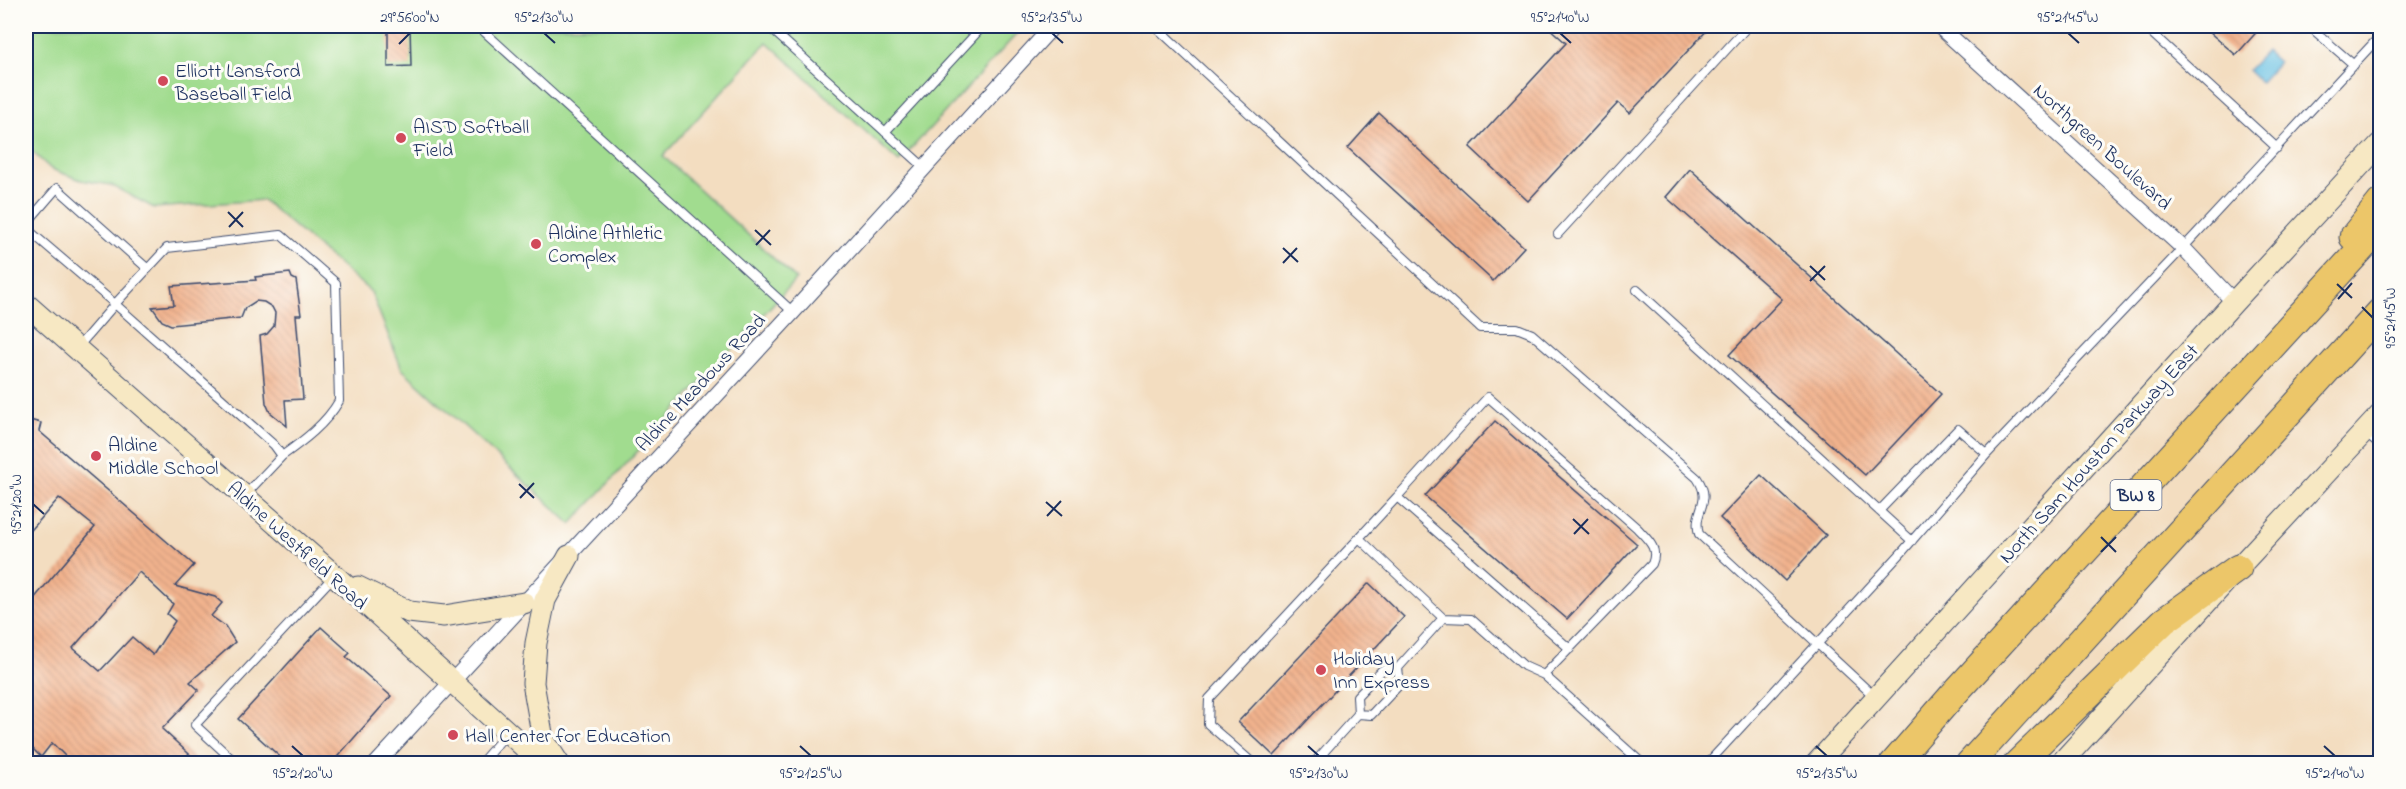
<svg xmlns="http://www.w3.org/2000/svg" width="2406" height="789" viewBox="0 0 2406 789" font-family="'Indie Flower',sans-serif">
<defs>
<pattern id="building-back-hatch" width="6" height="6" patternUnits="userSpaceOnUse" patternTransform="scale(1.5)"><rect width="6" height="6" fill="#f1b28d"/><path d="M-1 5l2 2M0 0l6 6M5-1l2 2" fill="none" stroke="#ce997c"/></pattern>
</defs>
<rect width="100%" height="100%" fill="#fdfcf7"/>
<filter id="ink" filterUnits="userSpaceOnUse"><feTurbulence type="fractalNoise" baseFrequency=".0167" numOctaves="2"/><feDisplacementMap in="SourceGraphic" scale="12" xChannelSelector="R" yChannelSelector="G"/><feConvolveMatrix kernelMatrix="1 2 1 2 8 2 1 2 1" color-interpolation-filters="sRGB"/></filter>
<filter id="wash" filterUnits="userSpaceOnUse"><feTurbulence type="fractalNoise" baseFrequency=".008" numOctaves="4" result="noise"/><feDisplacementMap in="SourceGraphic" scale="24" xChannelSelector="R" yChannelSelector="G"/><feGaussianBlur stdDeviation="1.35" result="paint"/><feColorMatrix in="noise" values="0 0 0 0 0 0 0 0 0 0 0 0 0 0 0 0 0 1.4 0 .05"/><feComposite in="paint" operator="in"/></filter>
<g filter="url(#wash)">
<rect width="100%" height="100%" fill="#f3ddc0"/>
<path fill="#a1dc8f" stroke="#5e8676" stroke-width="1.5" d="M26,26H1024L899,162L767,42L663,156L796,279L571,524L402,369L371,292L263,200L154,208L111,185L81,180L51,169L26,146Z"/>
<path fill="#65bfe3" stroke="#4077a0" stroke-width="1.5" d="M2266,51L2278,62L2260,82L2248,70Z"/>
<g id="blocks">
<path fill="url(#building-back-hatch)" fill-rule="evenodd" d="M388,26H410L411,66L388,67Z
M1547,26H1711L1630,113L1618,103L1528,201L1470,147L1566,43Z
M2202,26H2262L2236,55Z
M1379,113L1524,247L1493,281L1348,148Z
M1690,169L1941,394L1865,475L1729,355L1782,299L1666,197Z
M290,273L292,278L296,280L301,315H296L303,399L285,400L287,426L270,412L266,403L260,336L267,334L274,326L275,313L272,307L264,302L256,301L245,308L241,318L171,325L162,321L152,307L174,305L171,286L256,280L255,277Z
M26,419L41,423L39,431L194,565L175,586L215,597L222,603L211,616L225,626L235,642L190,682L199,690L162,729L200,764H73L52,743L41,757L26,742V608L95,527L59,498L26,536ZM139,572L173,604L167,614L175,621L153,655L132,637L100,671L73,648Z
M1495,421L1637,544L1567,619L1425,496Z
M1761,475L1826,535L1785,581L1720,518Z
M1369,583L1404,617L1274,756L1238,722Z
M321,627L350,653L346,657L391,696L331,764H288L238,719Z"/>
</g>
</g>
<g filter="url(#ink)">
<use href="#blocks" fill-opacity="0" stroke="#3b496d" stroke-width="1.5"/>
<g fill="none" stroke-linecap="round" stroke-linejoin="round">
<g stroke="#3b496d" stroke-width="10">
<path id="service" d="M478,26L793,312
M768,26L924,167
M1155,26L1480,328H1517L1532,334L1697,478C1714,503 1692,510 1699,534L1875,697
M2144,26L2277,148
M2309,26L2354,65
M885,132L983,26
M26,224L57,188L148,269
M26,228L115,304L167,248L281,235L336,283L339,401C326,424 303,441 282,456
M1558,234L1748,26
M1637,290L1912,541
M78,347L115,304L274,445L282,456L245,495
M1879,511L1958,429L1987,454
M1359,538L1397,497
M1570,649L1397,497L1488,397L1637,528C1648,540 1659,548 1652,564L1544,675L1643,764
M1358,714L1371,715L1400,684L1398,668
M237,764L195,725L333,577
M480,764L507,733
M1254,764L1208,724L1209,699L1359,538L1443,618
M1313,764L1358,714L1357,696L1382,670L1398,668L1443,618L1471,619L1524,666L1544,675
M1707,764L1903,551L1987,454L2183,248L2380,36"/>
</g>
<g stroke="#3b496d" stroke-width="17">
<path id="minor" d="M1939,26L2183,248L2234,302
M2367,430L2380,441
M376,764L793,312L1053,26"/>
</g>
<g stroke="#3b496d" stroke-width="23">
<path id="secondary" d="M26,304L334,575L543,764
M358,587L409,612L444,616L524,603
M559,764L543,739L533,683L536,643L545,600L569,556
M1816,764L2234,302L2380,144
M2060,764L2238,568L2380,415"/>
</g>
<g stroke="#3b496d" stroke-width="29">
<path id="motorway" d="M2353,237L2380,203
M1893,764L1952,696L2380,228
M1969,764L2380,312
M2017,764L2164,621L2238,568"/>
</g>
<use href="#service" stroke="#fff" stroke-width="8"/>
<use href="#minor" stroke="#fff" stroke-width="15"/>
<use href="#secondary" stroke="#f7e8c3" stroke-width="21"/>
<use href="#motorway" stroke="#ecc669" stroke-width="27"/>
</g>
</g>
<path fill="none" stroke="#1b2f5e" stroke-width="2" d="M544,33L555,43M1052,33L1063,43M1560,33L1571,43M2068,33L2079,43M399,44L410,33M228,212L243,227M229,227L243,212M755,230L771,245M756,245L770,230M1283,248L1298,262M1283,263L1297,248M1810,266L1825,280M1810,281L1825,266M2337,284L2352,298M2338,299L2352,283M2362,307L2373,318M519,484L534,498M520,498L534,483M1046,502L1062,516M33,504L44,514M1047,516L1061,501M1573,519L1589,534M1574,534L1588,519M2101,537L2116,552M2101,552L2116,537M292,746L303,756M800,746L811,756M1308,746L1319,756M1816,746L1827,756M2324,746L2335,756"/>
<g fill="#d1495b" stroke="#fdfcf7" stroke-width="2">
<circle cx="163" cy="81" r="6"/>
<circle cx="401" cy="138" r="6"/>
<circle cx="536" cy="244" r="6"/>
<circle cx="96" cy="456" r="6"/>
<circle cx="1321" cy="670" r="6"/>
<circle cx="453" cy="735" r="6"/>
</g>
<g text-anchor="middle" stroke-width="6" stroke-linejoin="round" paint-order="stroke">
<rect fill="#fdfcf7" stroke="#5f6c8c" stroke-width="1.5" x="2110.5" y="480" width="51" height="30" rx="4.5"/>
<g font-size="18" font-weight="bold" fill="#1b2f5e">
<text x="2136" y="501">BW 8</text>
</g>
<g font-size="20" fill="#1b2f5e" stroke="#fdfcf7" text-anchor="start">
<text x="175" y="77">Elliott Lansford<tspan x="175" dy="23">Baseball Field</tspan></text>
<text x="413" y="133">AISD Softball<tspan x="413" dy="23">Field</tspan></text>
<text x="548" y="239">Aldine Athletic<tspan x="548" dy="23">Complex</tspan></text>
<text x="108" y="451">Aldine<tspan x="108" dy="23">Middle School</tspan></text>
<text x="1333" y="665">Holiday<tspan x="1333" dy="23">Inn Express</tspan></text>
<text x="465" y="742">Hall Center for Education</text>
</g>
<g font-size="20" fill="#1b2f5e" stroke="#fdfcf7">
<text transform="translate(2103 146) rotate(42)" y="7">Northgreen Boulevard</text>
<text transform="translate(700 382) rotate(-47)" y="7">Aldine Meadows Road</text>
<text transform="translate(2098 453) rotate(-48)" y="7">North Sam Houston Parkway East</text>
<text transform="translate(298 545) rotate(42)" y="7">Aldine Westfield Road</text>
</g>
</g>
<rect width="2406" height="789" fill="none" stroke="#fdfcf7" stroke-width="66"/>
<rect x="33" y="33" width="2340" height="723" fill="none" stroke="#1b2f5e" stroke-width="2"/>
<g font-size="15" text-anchor="middle" fill="#1b2f5e">
<text x="410" y="22">29°56'00"N</text>
<text x="544" y="22">95°21'30"W</text>
<text x="1052" y="22">95°21'35"W</text>
<text x="1560" y="22">95°21'40"W</text>
<text x="2068" y="22">95°21'45"W</text>
<text transform="translate(2390 318) rotate(-90)" y="5">95°21'45"W</text>
<text transform="translate(16 504) rotate(-90)" y="5">95°21'20"W</text>
<text x="303" y="778">95°21'20"W</text>
<text x="811" y="778">95°21'25"W</text>
<text x="1319" y="778">95°21'30"W</text>
<text x="1827" y="778">95°21'35"W</text>
<text x="2335" y="778">95°21'40"W</text>
</g>
</svg>
